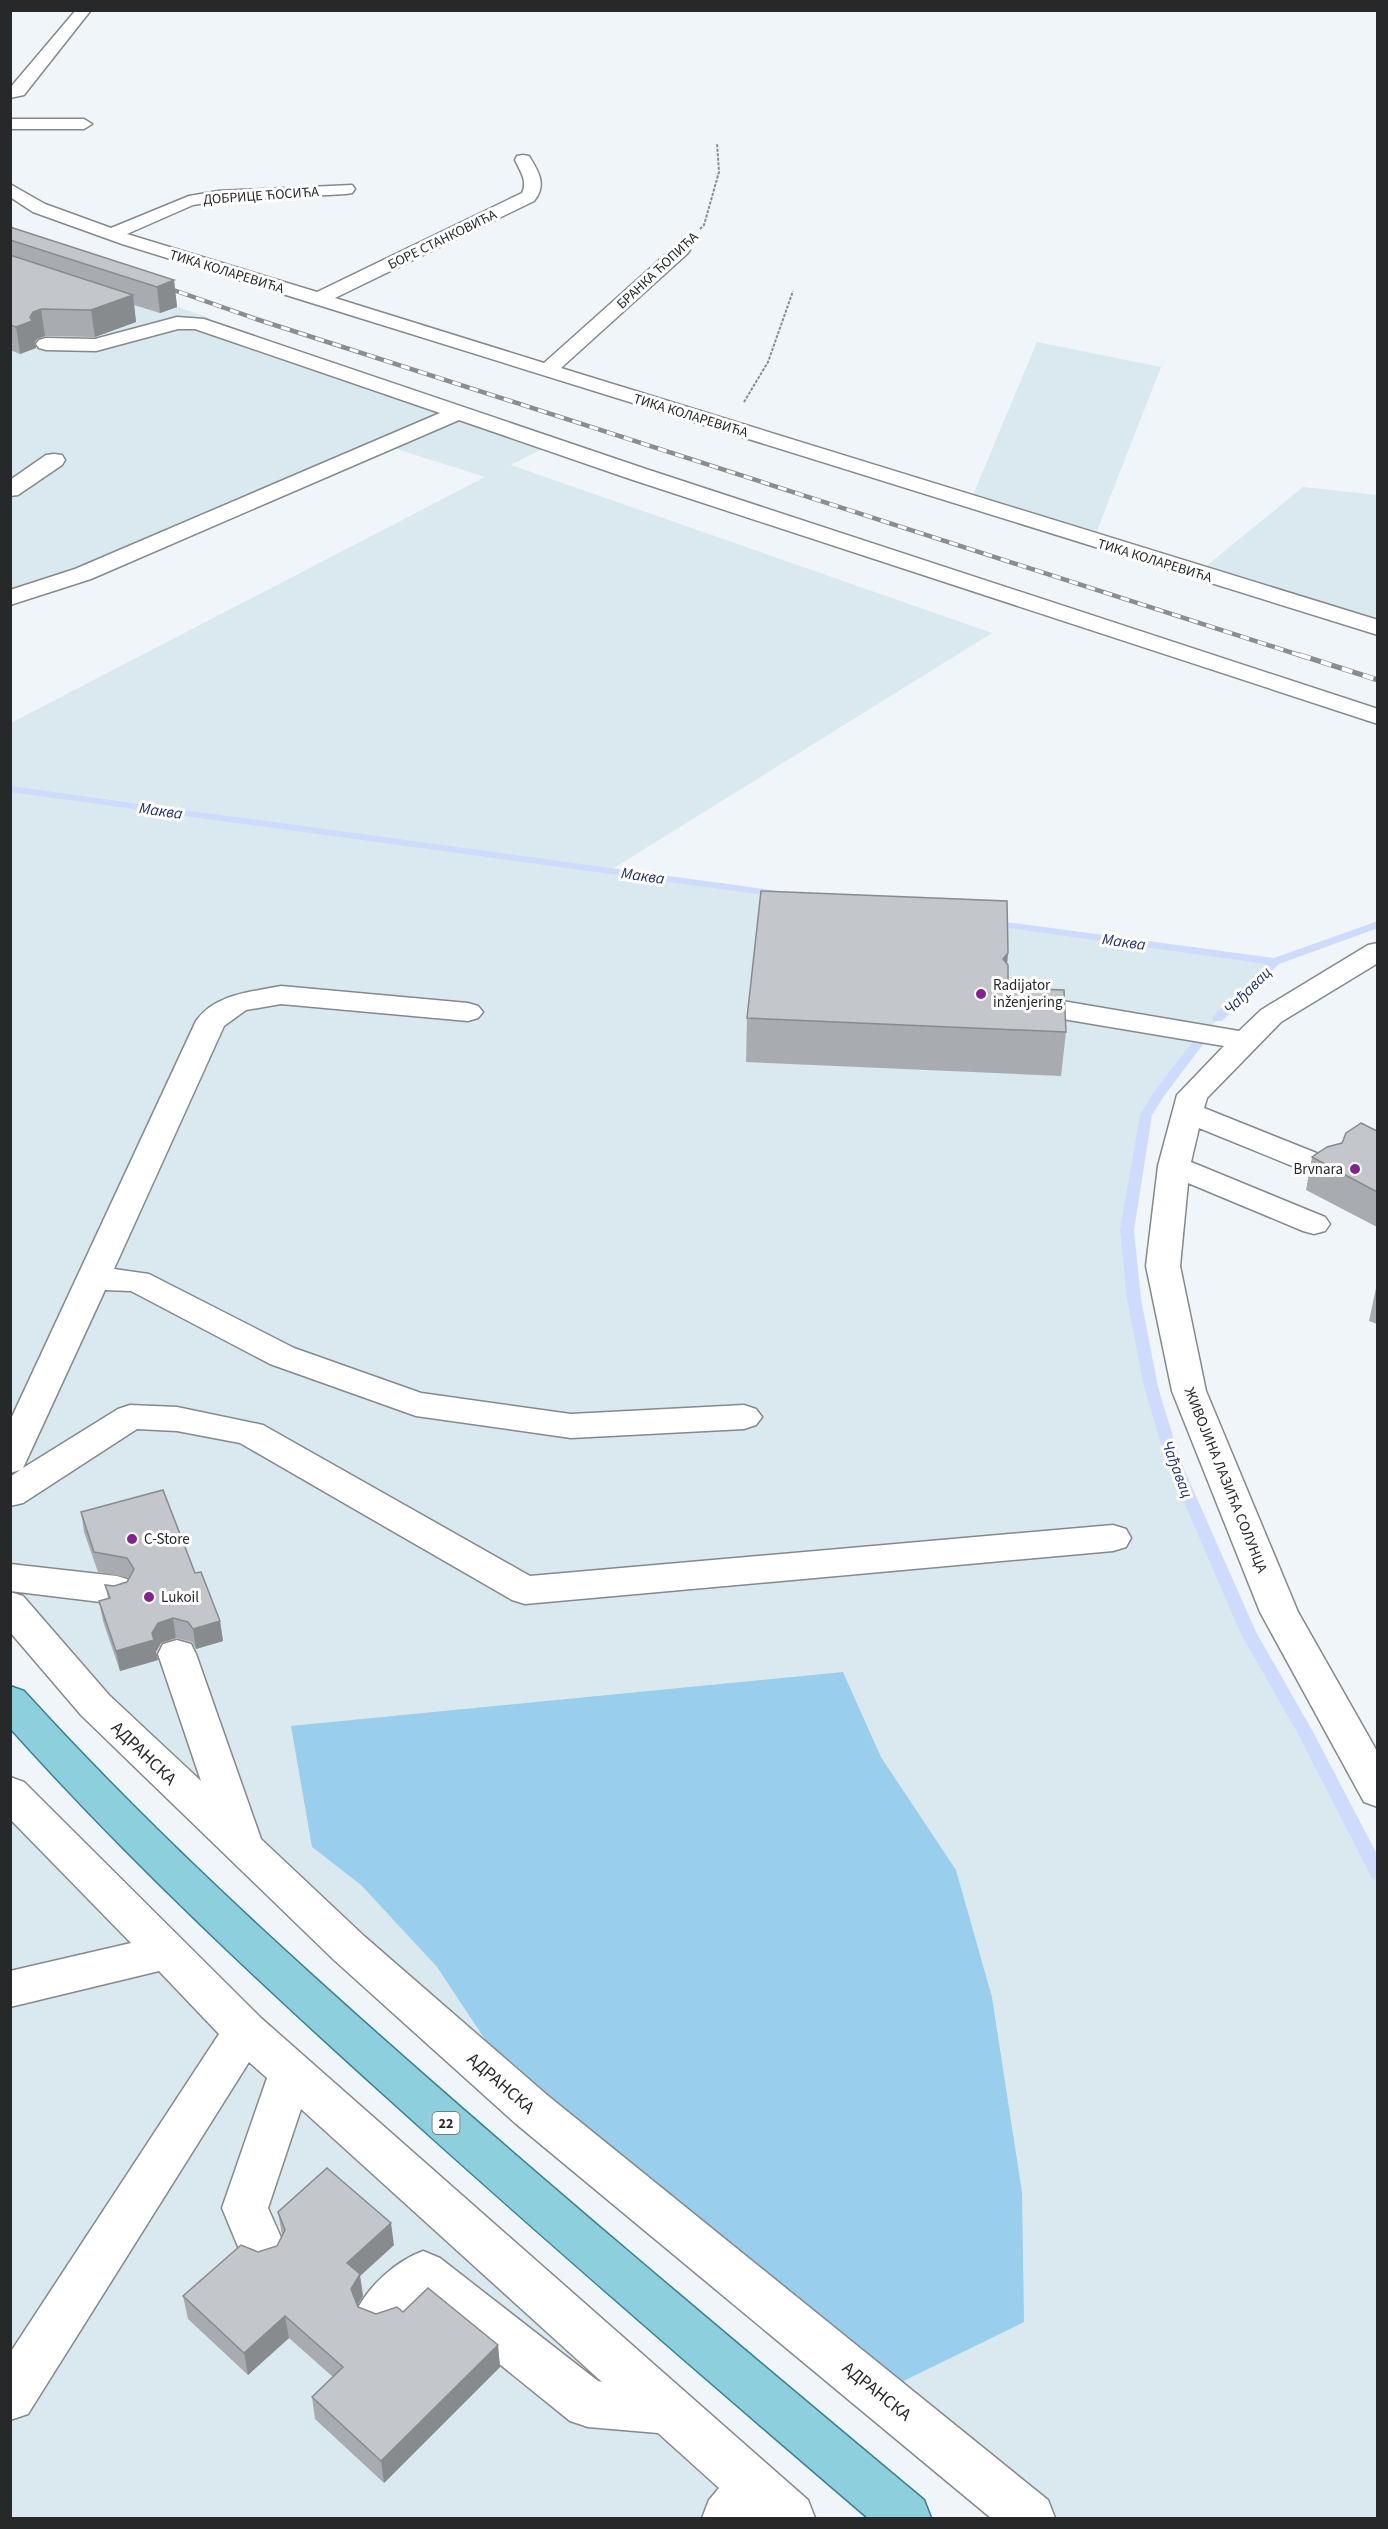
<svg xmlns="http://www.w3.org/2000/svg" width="1388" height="2529" viewBox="0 0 1388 2529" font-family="'Source Sans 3',sans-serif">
<rect width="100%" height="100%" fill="#eff5f8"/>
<path fill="#dae8ef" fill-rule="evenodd" d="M11,251L210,318L199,322L551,444L511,465L992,633L609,871L1275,962L1224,1011L1158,1095L1146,1115L1127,1230L1134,1299L1151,1387L1173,1460L1248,1632L1296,1716L1377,1875V2518H1030L879,2393L1022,2192L992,1997L956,1870L881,1757L843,1672L312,1847L361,1885L437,1967L531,2109L11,1606V723L485,477L384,445L11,598ZM65,793L501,855V856L316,831Z
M1037,342L1161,367L1096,533L1204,568L1303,487L1377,495L1378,609L1373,627L970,502Z
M10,1793L441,2206L790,2518H11Z"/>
<path fill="#99ceec" d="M843,1672L881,1757L956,1870L992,1997L1022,2192L1024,2322L879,2393L531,2109L437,1967L361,1885L312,1847L291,1726Z"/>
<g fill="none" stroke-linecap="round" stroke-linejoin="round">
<path fill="#cfdbfc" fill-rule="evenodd" d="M10,786L778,891L784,894L778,897L10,792Z
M991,920L1274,958L1378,921V928L1279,964L1222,1021H1214L1212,1018L1214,1015L1266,964L987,925V921Z
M1198,1039L1204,1043L1164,1096L1152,1115L1134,1230L1141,1299L1158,1387L1180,1460L1256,1632L1312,1730L1378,1856V1880L1372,1878L1297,1732L1240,1632L1166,1460L1144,1387L1127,1299L1120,1230L1140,1115L1154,1092L1194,1040Z"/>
<g stroke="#84898c" stroke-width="3">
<path id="minor" d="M76,10H91L24,95L10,98V88Z
M10,119H84L92,124L84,129H10Z
M523,155L529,156C539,172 547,185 534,201L335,298L544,363L675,246H687L690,250L687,254L561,368L1378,620V635L122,244L33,212L10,197V184L45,204L111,228L189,196L218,191L352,185L355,189L352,193L346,194L218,201L193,205L127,234L317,292L522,193C528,181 520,171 515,160L517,156Z
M177,317L204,319L646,469L1378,709V724L630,479L459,420L91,579L10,605V590L75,569L440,413L195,329H178L96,351L46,350L39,348L36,344L39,340L46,338L95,339Z
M54,454L62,455L65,460L62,465L18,495L10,496V480L46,455Z
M1378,943V963L1281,1022L1207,1098L1204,1108L1334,1160L1339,1167L1334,1174L1323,1177L1312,1174L1199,1128L1191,1162L1325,1217L1330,1224L1325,1231L1314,1234L1303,1231L1188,1183L1180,1266L1206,1391L1298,1612L1378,1753V1807L1364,1802L1260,1612L1172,1391L1146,1266L1158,1166L1177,1095L1224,1046L1021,1012L1011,1009L1006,1003L1011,997L1021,994L1239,1031L1261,1010L1368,945Z
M281,986L468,1003L478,1006L483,1012L478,1018L468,1021L281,1004L246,1010L224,1026L114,1269L149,1274L294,1348L421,1393L571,1414L744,1405L756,1409L762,1417L756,1425L744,1429L571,1438L416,1416L270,1364L131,1291L105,1290L23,1468L118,1409L130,1405L177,1407L263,1425L530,1576L1113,1525L1126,1529L1131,1538L1126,1547L1113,1551L525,1604L512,1600L240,1443L177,1431L137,1429L23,1503L10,1506V1477L20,1470L10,1473V1421L196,1021C215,994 251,992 281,986Z
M10,1564L117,1576L130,1580L136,1590L130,1600L117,1604L10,1591Z
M10,1592L23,1596L109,1695L201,1781L158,1654L163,1644L177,1640L191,1644L196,1654L261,1839L364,1936L547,2095L1048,2500L1055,2518H991L515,2123L334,1960L81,1715L10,1632Z
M10,1777L24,1782L261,2018L808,2500L815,2518H702L709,2500L719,2488L658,2433L588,2427L570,2421L424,2303L397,2328L380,2334L363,2328L356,2312C368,2286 396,2261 423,2251L440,2258L598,2381L602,2382L301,2109L268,2208L287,2251L280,2266L263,2272L246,2266L222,2208L267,2078L249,2062L28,2414L10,2420V2353L219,2034L159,1971L10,2007V1971L131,1943L10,1819Z"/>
</g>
<g stroke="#388090" stroke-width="3">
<path id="major" d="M10,1686L24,1691C151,1831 290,1957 432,2082C594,2224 759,2362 924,2500L931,2518H868C708,2381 548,2243 391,2101C259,1982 129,1861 10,1728Z"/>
</g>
<path stroke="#898d8f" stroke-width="2" stroke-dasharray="3 1.5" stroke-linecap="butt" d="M700,229L704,225L719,172L717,143
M744,402L768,362L793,291"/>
<use href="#minor" fill="#fff" fill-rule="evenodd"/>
<use href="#major" fill="#8ecfdd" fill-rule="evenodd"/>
<g stroke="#898d8f" stroke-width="4">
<path id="rail-far2" d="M159,285L166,288"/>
</g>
<g stroke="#898d8f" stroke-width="4.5">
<path id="rail-far1" d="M162,286L256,319L1305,657"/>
</g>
<g stroke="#898d8f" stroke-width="5">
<path id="rail" d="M1300,655L1378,680"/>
</g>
<use href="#rail-far2" stroke="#fff" stroke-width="2" stroke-dasharray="7" stroke-linecap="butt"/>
<use href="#rail-far1" stroke="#fff" stroke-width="3" stroke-dasharray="9" stroke-linecap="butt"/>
<use href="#rail" stroke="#fff" stroke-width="4" stroke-dasharray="11" stroke-linecap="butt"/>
</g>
<path fill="#a8abaf" d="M10,227L174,280L177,307L160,313L134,305L136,322L95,337L45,336L37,339L35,342L36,348L20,354L10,350Z
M1008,953L1007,963L1008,988L1066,1032L1061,1076L746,1062L747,1018Z
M1377,1131V1227L1306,1190L1312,1157L1342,1143Z
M1377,1286V1324L1369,1321L1376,1288Z
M81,1512L195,1573L220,1621L223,1641L196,1649L192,1642L176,1638L161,1643L156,1652L158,1660L120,1671L103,1621L99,1601L108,1598L105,1585L114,1586L127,1582L130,1578L98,1572L84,1532Z
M278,2212L394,2245L360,2276L363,2296L357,2305L358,2307L376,2314L403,2312L498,2345L500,2367L384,2483L315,2419L312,2397L333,2377L289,2338L248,2375L188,2319L183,2296L277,2246L282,2235Z"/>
<path fill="#888b8e" d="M174,280L177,307L160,313L157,287Z
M133,295L136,322L95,337L91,310Z
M41,309L45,336L37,339L35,342L36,348L20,354L16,327L30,317L33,312Z
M1008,953L1004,996L1003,959Z
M173,1618L176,1638L161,1643L156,1652L158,1660L120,1671L116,1651L152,1633L158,1623Z
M220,1621L223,1641L196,1649L193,1629Z
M391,2223L394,2245L360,2276L363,2296L354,2311L347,2263Z
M285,2316L289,2338L248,2375L244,2353Z
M498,2345L500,2367L384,2483L381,2461Z"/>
<path fill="#c3c7cb" stroke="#888b8e" stroke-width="1.5" d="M10,227L174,280L157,287L10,240Z
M10,255L133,295L91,310L41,309L33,312L30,317L32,321L16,327L10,325Z
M761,891L1007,901L1008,953L1003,959L1008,965V988L1064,990L1066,1032L747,1018Z
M1361,1123L1377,1131V1192L1312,1157L1327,1147L1342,1143L1346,1133Z
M163,1490L195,1573L201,1572L220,1621L193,1629L188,1622L173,1618L158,1623L152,1633L154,1640L116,1651L99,1601L110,1598L105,1585L114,1586L127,1582L134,1569L127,1558L94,1552L81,1512Z
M327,2168L391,2223L347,2263L360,2274L351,2289L358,2307L376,2314L397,2307L403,2312L428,2288L498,2345L381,2461L312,2397L343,2367L285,2316L244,2353L183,2296L241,2245L258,2252L277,2246L285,2230L278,2212Z"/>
<g fill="#86228b" stroke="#fff" stroke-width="2">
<circle cx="981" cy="994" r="6"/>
<circle cx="1355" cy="1169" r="6"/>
<circle cx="132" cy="1539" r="6"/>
<circle cx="149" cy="1597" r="6"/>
</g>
<g text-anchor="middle" stroke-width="6" stroke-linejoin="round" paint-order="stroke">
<g font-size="14" fill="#262829" stroke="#fff">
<text transform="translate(261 195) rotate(-4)" y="5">ДОБРИЦЕ ЋОСИЋА</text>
<text transform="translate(442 239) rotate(-26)" y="5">БОРЕ СТАНКОВИЋА</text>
<text transform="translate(657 270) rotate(-43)" y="5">БРАНКА ЋОПИЋА</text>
<text transform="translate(227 271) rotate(17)" y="5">ТИКА КОЛАРЕВИЋА</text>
<text transform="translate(691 415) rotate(17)" y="5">ТИКА КОЛАРЕВИЋА</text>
<text transform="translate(1155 560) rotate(17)" y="5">ТИКА КОЛАРЕВИЋА</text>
</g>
<rect fill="#fff" stroke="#676869" stroke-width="1.5" x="432.5" y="2112" width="27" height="22" rx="4.5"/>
<g font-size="14" font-weight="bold" fill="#262829">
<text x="446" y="2128">22</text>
</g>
<g font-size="15" fill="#262829" stroke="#fff" text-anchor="start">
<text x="993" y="990">Radijator<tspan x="993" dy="17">inženjering</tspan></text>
<text x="1343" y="1174" text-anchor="end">Brvnara</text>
<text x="144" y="1544">C-Store</text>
<text x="161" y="1602">Lukoil</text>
</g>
<g font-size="15" fill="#262829" stroke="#fff">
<text transform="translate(1226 1480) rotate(68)" y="5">ЖИВОЈИНА ЛАЗИЋА СОЛУНЦА</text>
</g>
<g font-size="16" font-style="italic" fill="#23316f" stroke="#fff">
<text transform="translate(161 810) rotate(8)" y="6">Маква</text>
<text transform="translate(643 875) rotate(8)" y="6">Маква</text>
<text transform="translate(1124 941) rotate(8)" y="6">Маква</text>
<text transform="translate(1247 990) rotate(-45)" y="6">Чађавац</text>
<text transform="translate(1178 1469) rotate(69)" y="6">Чађавац</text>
</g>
<g font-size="18" fill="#262829" stroke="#fff">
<text transform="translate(144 1753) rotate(44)" y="6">АДРАНСКА</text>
<text transform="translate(501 2083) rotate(41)" y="6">АДРАНСКА</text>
<text transform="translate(877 2391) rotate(39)" y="6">АДРАНСКА</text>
</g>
</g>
<rect width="1388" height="2529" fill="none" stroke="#262829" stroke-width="24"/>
</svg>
